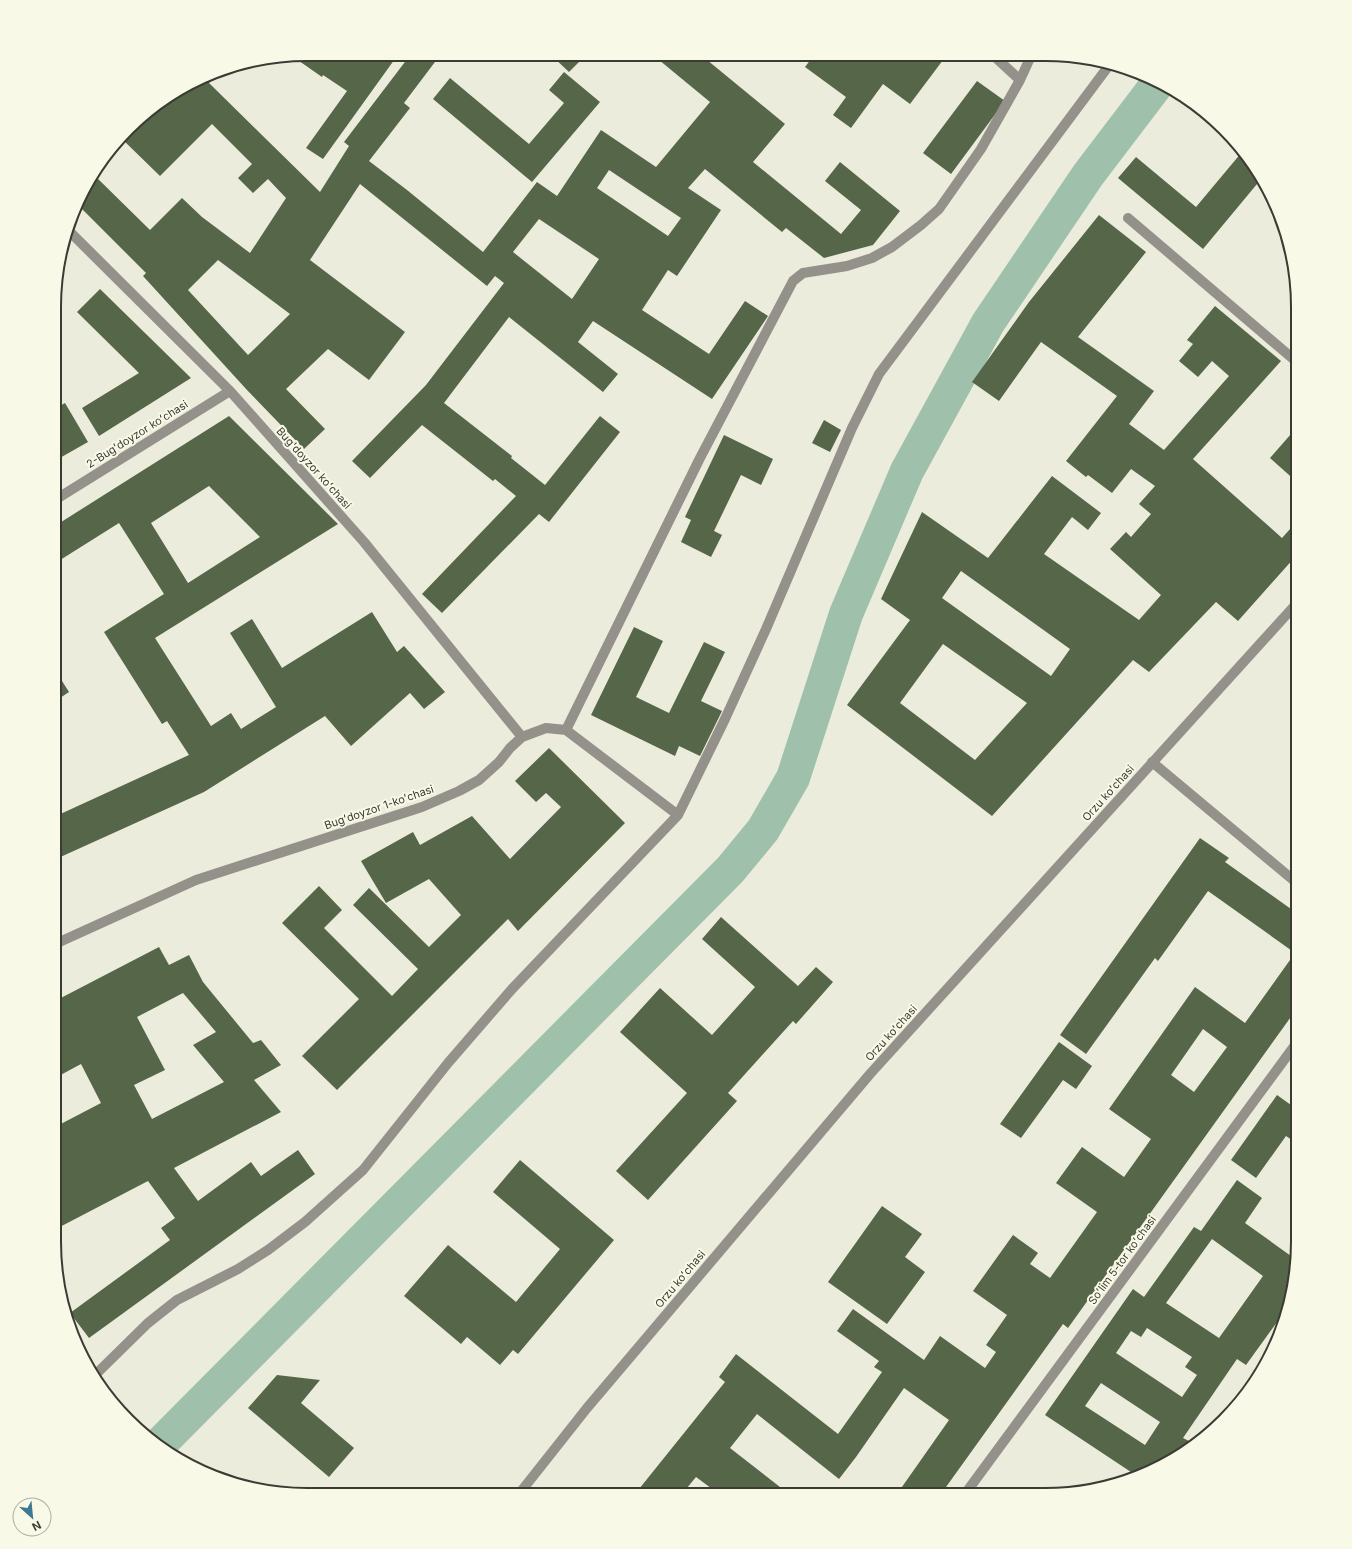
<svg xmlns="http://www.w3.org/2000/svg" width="1352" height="1549" viewBox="0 0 1352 1549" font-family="Inter,sans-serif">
<rect width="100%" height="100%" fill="#ebecdb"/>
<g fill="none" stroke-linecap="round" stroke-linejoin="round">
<path stroke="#9fc1ab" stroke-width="34" d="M158,1446L730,870L763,830L793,778L846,614L907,471L988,323L1088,175L1158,83"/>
</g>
<path fill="#566649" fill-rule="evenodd" d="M307,54H394L397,56L323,159L306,148L347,91L323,75L322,77L292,56Z
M411,54H441L404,103L410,108L369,161L407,190L483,252L537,182L557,196L601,130L656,167L710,102L653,55H701L785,124L753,162L841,234L861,210L825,181L840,162L900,211L873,245L824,258L786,228L782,232L705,169L688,188L721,210L677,276L668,270L642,310L709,354L745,301L768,316L712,399L593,321L578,342L618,374L603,392L509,317L444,403L512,456L511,458L545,485L600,416L620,432L549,522L539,514L442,613L422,594L516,496L495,479L493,481L422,425L370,478L352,461L426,385L504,283L495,276L487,286L360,184L310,260L405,332L369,380L328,349L286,389L325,429L304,449L247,390L143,276L146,273L78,205L88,181L93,174L150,230L182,198L202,217L250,253L286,198L268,179L253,193L238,178L252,164L212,124L160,176L122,139L140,117L142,115L146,119L158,107L211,76L213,78L209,83L320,192L349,146L344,142ZM609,170L681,218L668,236L597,188ZM539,219L599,259L572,299L513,252ZM218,260L290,314L248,355L188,290Z
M551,55H586L569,72Z
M814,55L902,56L909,61L914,56H946L910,104L883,84L851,128L833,115L846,97L805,67Z
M564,72L600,102L532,182L433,99L450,78L529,144L564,103L549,90Z
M977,81L1005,101L951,174L923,153Z
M1242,152L1262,178L1203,249L1118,178L1136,157L1196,207Z
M1099,215L1146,252L1078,337L1154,391L1129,424L1164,450L1229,376L1212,361L1198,377L1179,361L1193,344L1187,340L1215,306L1281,361L1193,459L1282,538L1298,520V560L1295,557L1238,621L1216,602L1149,672L1133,660L992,816L847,705L910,620L881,599L922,512L988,558L1052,476L1101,513L1088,530L1072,517L1044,554L1139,620L1161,595L1110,549L1126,532L1131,537L1151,514L1139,504L1155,486L1131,469L1112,493L1088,475L1086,477L1066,461L1117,396L1041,342L999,401L972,382L1029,302ZM961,571L1070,649L1051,676L942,598ZM943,644L1027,703L975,760L900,703Z
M100,289L191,378L99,436L82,408L139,373L77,312Z
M65,403L88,442L58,459V407Z
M229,416L338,524L155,638L211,726L231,713L241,729L276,707L230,633L252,619L282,668L372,612L397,652L404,646L445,692L424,709L410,693L351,746L325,716L204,792L56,859V816L189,755L167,721L162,724L104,632L164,594L119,523L57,562L58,524ZM209,486L260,537L188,583L151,523Z
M824,420L841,430L830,452L812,443Z
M1298,426V483L1270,458Z
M724,435L773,459L761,485L741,475L714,531L722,535L711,557L681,542L691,520L685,517Z
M634,627L663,641L636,697L669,713L704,642L725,652L701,701L722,711L700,756L679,746L675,756L591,715Z
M57,673L69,692L57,700Z
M549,748L625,823L518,931L508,919L337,1090L302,1056L359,999L282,923L319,886L342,910L324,928L392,996L418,969L353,905L369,888L429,947L461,915L429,879L386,903L361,861L413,832L420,845L472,816L510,859L561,807L546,793L536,802L515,781Z
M1200,838L1229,858L1225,862L1298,914V1007L1068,1328L1063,1324L941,1494H897L949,1420L904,1388L856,1457L839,1479L757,1414L730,1448L789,1494H719L696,1477L682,1494H635L725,1382L719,1377L736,1354L838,1434L882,1372L874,1367L879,1361L837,1331L853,1309L924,1360L940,1336L985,1368L996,1352L986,1345L1007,1315L973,1291L1013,1235L1038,1253L1030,1264L1050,1278L1097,1212L1056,1183L1082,1147L1124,1177L1151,1139L1109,1109L1195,987L1245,1023L1295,953L1208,891L1158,961L1155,958L1086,1054L1060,1035ZM1203,1029L1227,1047L1194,1092L1171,1075Z
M721,917L798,986L816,967L833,982L796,1024L793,1021L728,1093L737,1101L648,1200L616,1171L687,1093L620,1032L660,988L712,1035L755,987L702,939Z
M159,947L169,965L189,955L203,982L253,1043L261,1040L281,1065L254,1080L281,1112L174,1168L198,1201L251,1162L261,1176L298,1150L315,1174L89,1338L70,1313L66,1316L62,1304L70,1313L170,1240L161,1228L175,1218L148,1181L54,1230L55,1127L101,1103L81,1064L55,1078V1001ZM183,993L216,1032L193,1045L224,1082L152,1119L134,1085L165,1070L137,1017Z
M1059,1042L1092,1066L1076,1089L1063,1080L1021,1138L1000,1124Z
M1277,1095L1298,1110V1144L1286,1136L1256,1178L1231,1160Z
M520,1160L614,1240L518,1354L513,1350L500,1365L467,1337L461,1344L404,1296L448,1245L516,1302L560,1249L493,1192Z
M1237,1180L1262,1198L1245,1223L1291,1256L1297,1247V1259L1288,1307L1246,1365L1237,1359L1183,1438L1189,1441L1180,1455L1172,1461L1137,1476L1045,1415L1133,1289L1144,1297L1194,1227L1201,1231ZM1212,1239L1263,1276L1219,1338L1166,1303ZM1147,1328L1192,1357L1185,1367L1197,1375L1182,1397L1116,1353L1131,1331L1141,1337ZM1101,1383L1160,1422L1145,1445L1085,1406Z
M882,1206L922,1234L905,1257L925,1272L887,1324L828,1282Z
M277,1375L320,1380L301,1403L354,1448L329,1477L248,1408Z"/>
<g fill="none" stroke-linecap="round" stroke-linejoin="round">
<path stroke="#94918a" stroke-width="10" d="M994,56L1020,80L1031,56
M1128,218L1298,363
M69,231L230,391L364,542L522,737
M58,498L230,391
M566,730L700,458L793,281L803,273L847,266L872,258L892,247L921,225L939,209L981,149L1020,80
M1152,762L1298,884
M55,944L196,880L422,807L459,791L479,780L499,762L510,748L522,737L546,728L566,730L678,815
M94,1376L148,1323L177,1300L238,1269L268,1250L305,1222L363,1170L448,1063L512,989L678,815L725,719L766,629L852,428L879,374L1110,64
M519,1494L587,1408L870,1074L1298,602
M965,1494L1298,1041"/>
</g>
<g text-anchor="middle" stroke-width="4" stroke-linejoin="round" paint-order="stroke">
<g font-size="11" fill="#3b3b34" stroke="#f9f9e8">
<text transform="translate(137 434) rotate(-32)" y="4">2-Bugʻdoyzor koʻchasi</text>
<text transform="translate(314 468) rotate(48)" y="4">Bug'doyzor koʻchasi</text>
<text transform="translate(1108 793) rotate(-48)" y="4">Orzu koʻchasi</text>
<text transform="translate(379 807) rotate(-19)" y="4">Bugʻdoyzor 1-koʻchasi</text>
<text transform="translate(891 1033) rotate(-48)" y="4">Orzu koʻchasi</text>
<text transform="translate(1122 1260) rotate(-54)" y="4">Soʻlim 5-tor koʻchasi</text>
<text transform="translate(680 1279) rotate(-50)" y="4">Orzu koʻchasi</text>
</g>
</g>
<path d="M0 0H1352V1549H0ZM307 61H1045A246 246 0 0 1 1291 307V1242A246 246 0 0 1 1045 1488H307A246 246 0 0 1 61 1242V307A246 246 0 0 1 307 61Z" fill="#f9f9e8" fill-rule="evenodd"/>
<path fill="none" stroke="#3b3b34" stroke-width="2" d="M307 61H1045A246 246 0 0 1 1291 307V1242A246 246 0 0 1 1045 1488H307A246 246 0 0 1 61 1242V307A246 246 0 0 1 307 61Z"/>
<g transform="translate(32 1517) rotate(153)"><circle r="19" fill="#f9f9e8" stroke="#adada0"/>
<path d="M0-3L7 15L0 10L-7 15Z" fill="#3e7891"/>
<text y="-6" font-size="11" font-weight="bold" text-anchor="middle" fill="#3b3b34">N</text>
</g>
</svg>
